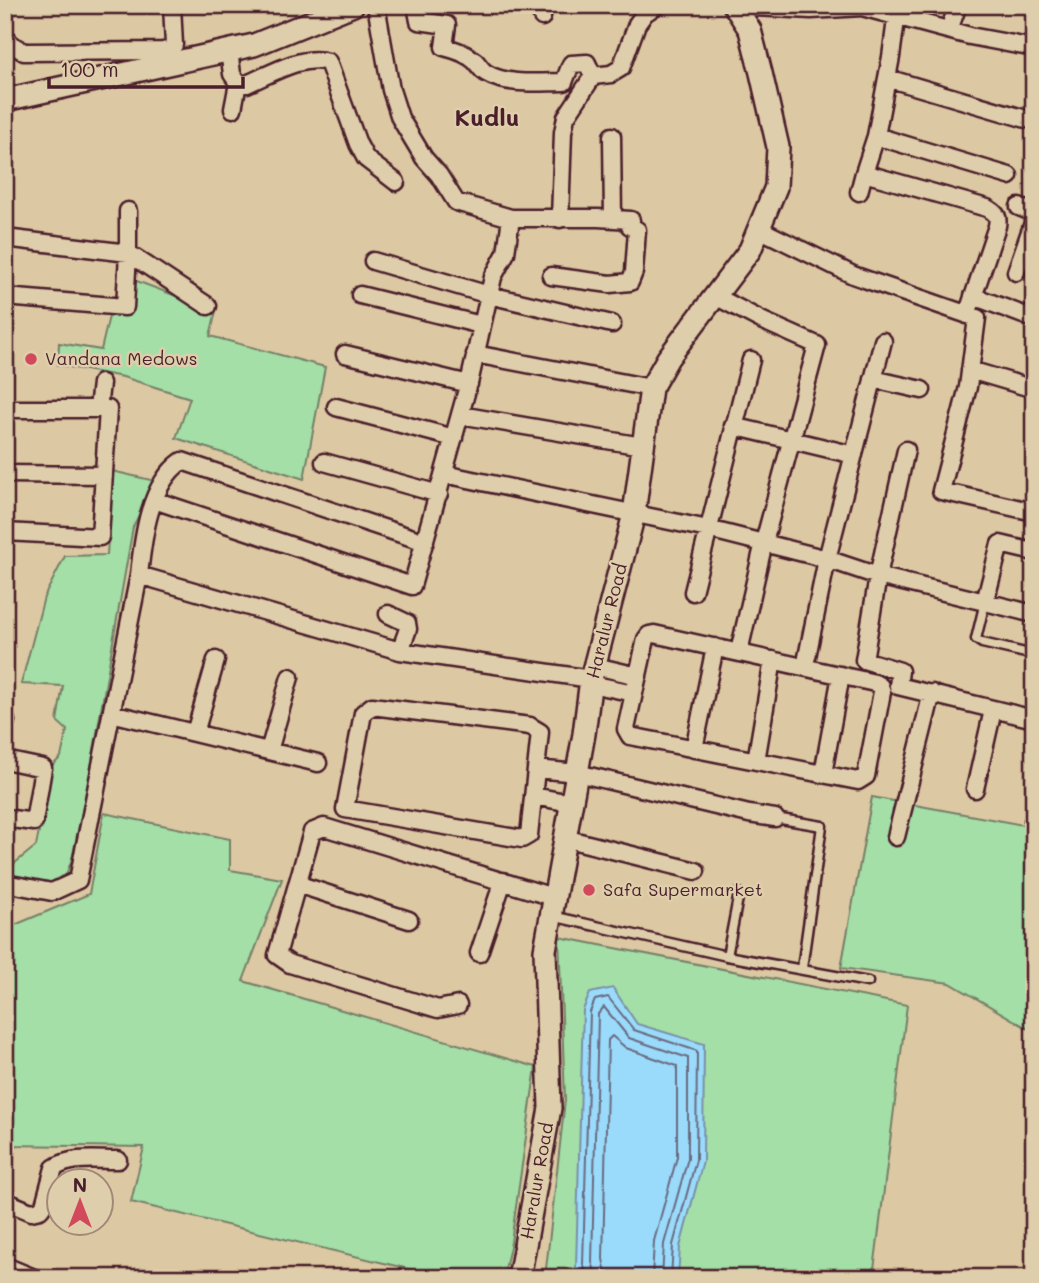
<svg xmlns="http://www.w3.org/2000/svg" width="1039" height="1283" viewBox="0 0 1039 1283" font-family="Mali,sans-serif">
<rect width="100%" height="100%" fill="#dcc9a3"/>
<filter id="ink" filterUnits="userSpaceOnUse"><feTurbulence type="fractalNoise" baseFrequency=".0143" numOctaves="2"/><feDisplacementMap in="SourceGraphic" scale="14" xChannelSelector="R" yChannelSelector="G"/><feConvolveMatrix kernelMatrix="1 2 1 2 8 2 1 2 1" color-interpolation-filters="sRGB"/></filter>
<g filter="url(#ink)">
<path fill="#a3dfa6" stroke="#767f68" stroke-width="2" d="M134,280L216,311L210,336L325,367L304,479L176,438L190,398L123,377L58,365L59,343L101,350L109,316L130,312Z
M112,471L155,481L133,527L90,773L72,859L66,875L45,885L5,875V871L36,846L52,766L61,757L67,730L57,721L63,686L21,684L44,597L65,556L107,555Z
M872,797L1034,827V1032L950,983L841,968Z
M104,813L230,839V870L282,879L243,981L536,1067L511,1242L503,1278H446L131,1202L144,1147L5,1145V929L89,894Z
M559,937L907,1005L873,1278H545L565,1100Z"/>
<path fill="#9adbfc" stroke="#7a90a8" stroke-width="2" d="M613,988L637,1024L704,1044L703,1161L680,1247L678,1278H583L576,1267L583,1010L590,993Z"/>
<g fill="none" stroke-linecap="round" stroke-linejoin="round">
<path stroke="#6a6a7f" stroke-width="2" d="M588,1278L583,1264L590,1012L595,1000L608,997L634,1030L697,1051L696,1160L673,1245L671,1278
M597,1278L592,1262L598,1014L604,1007L629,1038L688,1058V1158L664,1244L662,1278
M607,1278L603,1259L608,1040L612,1036L626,1048L677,1066V1157L654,1241L652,1278"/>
<g stroke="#4a1f2b" stroke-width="13">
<path id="lane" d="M985,602L976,639L982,643L1034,655
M775,818L822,826L802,968
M552,916L727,956L868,982
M727,956L739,893"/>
</g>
<g stroke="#4a1f2b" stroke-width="21">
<path id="street" d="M376,5L391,90L400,118L424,158L439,175L456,202L511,218H598L631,220L630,226L637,230L634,272L630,282L610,284L551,276
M416,5L419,21L447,25L444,47C456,50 466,53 475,61C479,65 481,70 486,73C507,86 540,82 564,82L571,64L587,63L593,76
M898,5L891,57L876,136L864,173L987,208C996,213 999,216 997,226L967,315
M734,6L811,10L862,7L970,36L1034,48
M542,17L544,5
M949,30L958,5
M5,36L11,44L24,52L163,51L171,49L174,45L172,5
M229,50L232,74L238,83L247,84C271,74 302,54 328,62L358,144L366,159L396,182
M887,78L1026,119
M233,109L238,83
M612,136L613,219
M876,136L1009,176
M859,192L864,173
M1019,207L1034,213
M128,211V253L208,306
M560,219L563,132L566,117L593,76L611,74L621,68L637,24L645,13L657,5
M759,229L853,275L977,318L968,387L941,491L1034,512
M5,238L128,253L125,307L5,297
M373,261L489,295L612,324
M1016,272L1034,220
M360,295L481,325
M715,296L763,321L817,345L764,542L741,643
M973,296L1034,319
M345,354L469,384
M475,354L651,388
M970,370L1034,389
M873,379L922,390
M336,407L454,438
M5,409H108L100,537L5,532
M98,409L101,383
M460,415L642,446
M733,426L854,455
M906,450L878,576L864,660L900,671L898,686L1034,719
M324,462L439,494
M5,474L104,475
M444,474L708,529L827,559L878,576L1034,614
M154,500L412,586L470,379L493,277L506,253L511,218
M139,575L400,651L591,679
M693,592L751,360
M985,602L1000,544L1034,552
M388,614L407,623L408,629L400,651
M654,634L875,683L880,686L882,692L866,776L858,781L630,736L626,729L646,639L649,635Z
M807,657L827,559L883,341
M595,666L638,676
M591,684L634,693
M372,706L530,726L540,732L529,835L522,839L345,809L363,713Z
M111,713L318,763
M5,721H6
M195,733L216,660
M694,749L715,647
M269,751L290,677
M5,760L43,768L34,822L5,818
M756,761L773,660
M536,769L577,773L749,814L775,818
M823,774L841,675
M975,789L993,710
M533,796L571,803
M1033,822L1034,820
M896,837L932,693
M564,838L696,871
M5,883L52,892L78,880L139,575C143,537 149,484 182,461L425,542
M297,884L409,920
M479,953L503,881
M458,1005L438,1009L290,964L277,955L312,832L324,827L553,897
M5,1201L31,1212L40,1210L44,1205L54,1168C72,1156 96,1160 118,1160
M5,1266L34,1278"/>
</g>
<g stroke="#4a1f2b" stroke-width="26">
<path id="secondary" d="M5,100L254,45L353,5
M519,1278L550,1108L545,950L584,734L591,679L634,514L651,388L668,358L750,250L776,187L778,147L761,73L750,30L734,5"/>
</g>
<use href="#lane" stroke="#dfceab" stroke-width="8"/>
<use href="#street" stroke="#dfceab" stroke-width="16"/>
<use href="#secondary" stroke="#dfceab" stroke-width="21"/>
</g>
</g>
<g fill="#d1495b" stroke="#dfceab" stroke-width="2.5">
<circle cx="31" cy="359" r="7"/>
<circle cx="589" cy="890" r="7"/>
</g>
<g text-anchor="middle" stroke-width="5" stroke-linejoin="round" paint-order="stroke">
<g font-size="18" fill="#4a1f2b" stroke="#dfceab" text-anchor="start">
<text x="45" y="365">Vandana Medows</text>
<text x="603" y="896">Safa Supermarket</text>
</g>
<g font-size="18" fill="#4a1f2b" stroke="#dfceab">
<text transform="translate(607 621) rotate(-76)" y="6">Haralur Road</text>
<text transform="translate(537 1181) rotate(-80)" y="6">Haralur Road</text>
</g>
<g font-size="24" font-weight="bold" fill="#4a1f2b" stroke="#dfceab">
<text x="487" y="126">Kudlu</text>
</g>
</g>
<rect width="1039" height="1283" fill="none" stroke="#dfceab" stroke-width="28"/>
<rect x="14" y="14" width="1011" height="1255" fill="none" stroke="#4a1f2b" stroke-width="2.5" filter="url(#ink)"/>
<g transform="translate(80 1202)"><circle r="33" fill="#dfceab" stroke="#a38878" stroke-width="2"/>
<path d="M0-5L12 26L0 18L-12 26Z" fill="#d1495b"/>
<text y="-10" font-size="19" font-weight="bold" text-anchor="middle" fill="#4a1f2b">N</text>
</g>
<path d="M49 77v10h194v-10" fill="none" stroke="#4a1f2b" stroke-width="3.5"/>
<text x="60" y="77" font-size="21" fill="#4a1f2b" stroke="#dfceab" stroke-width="5" paint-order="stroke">100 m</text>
</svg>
